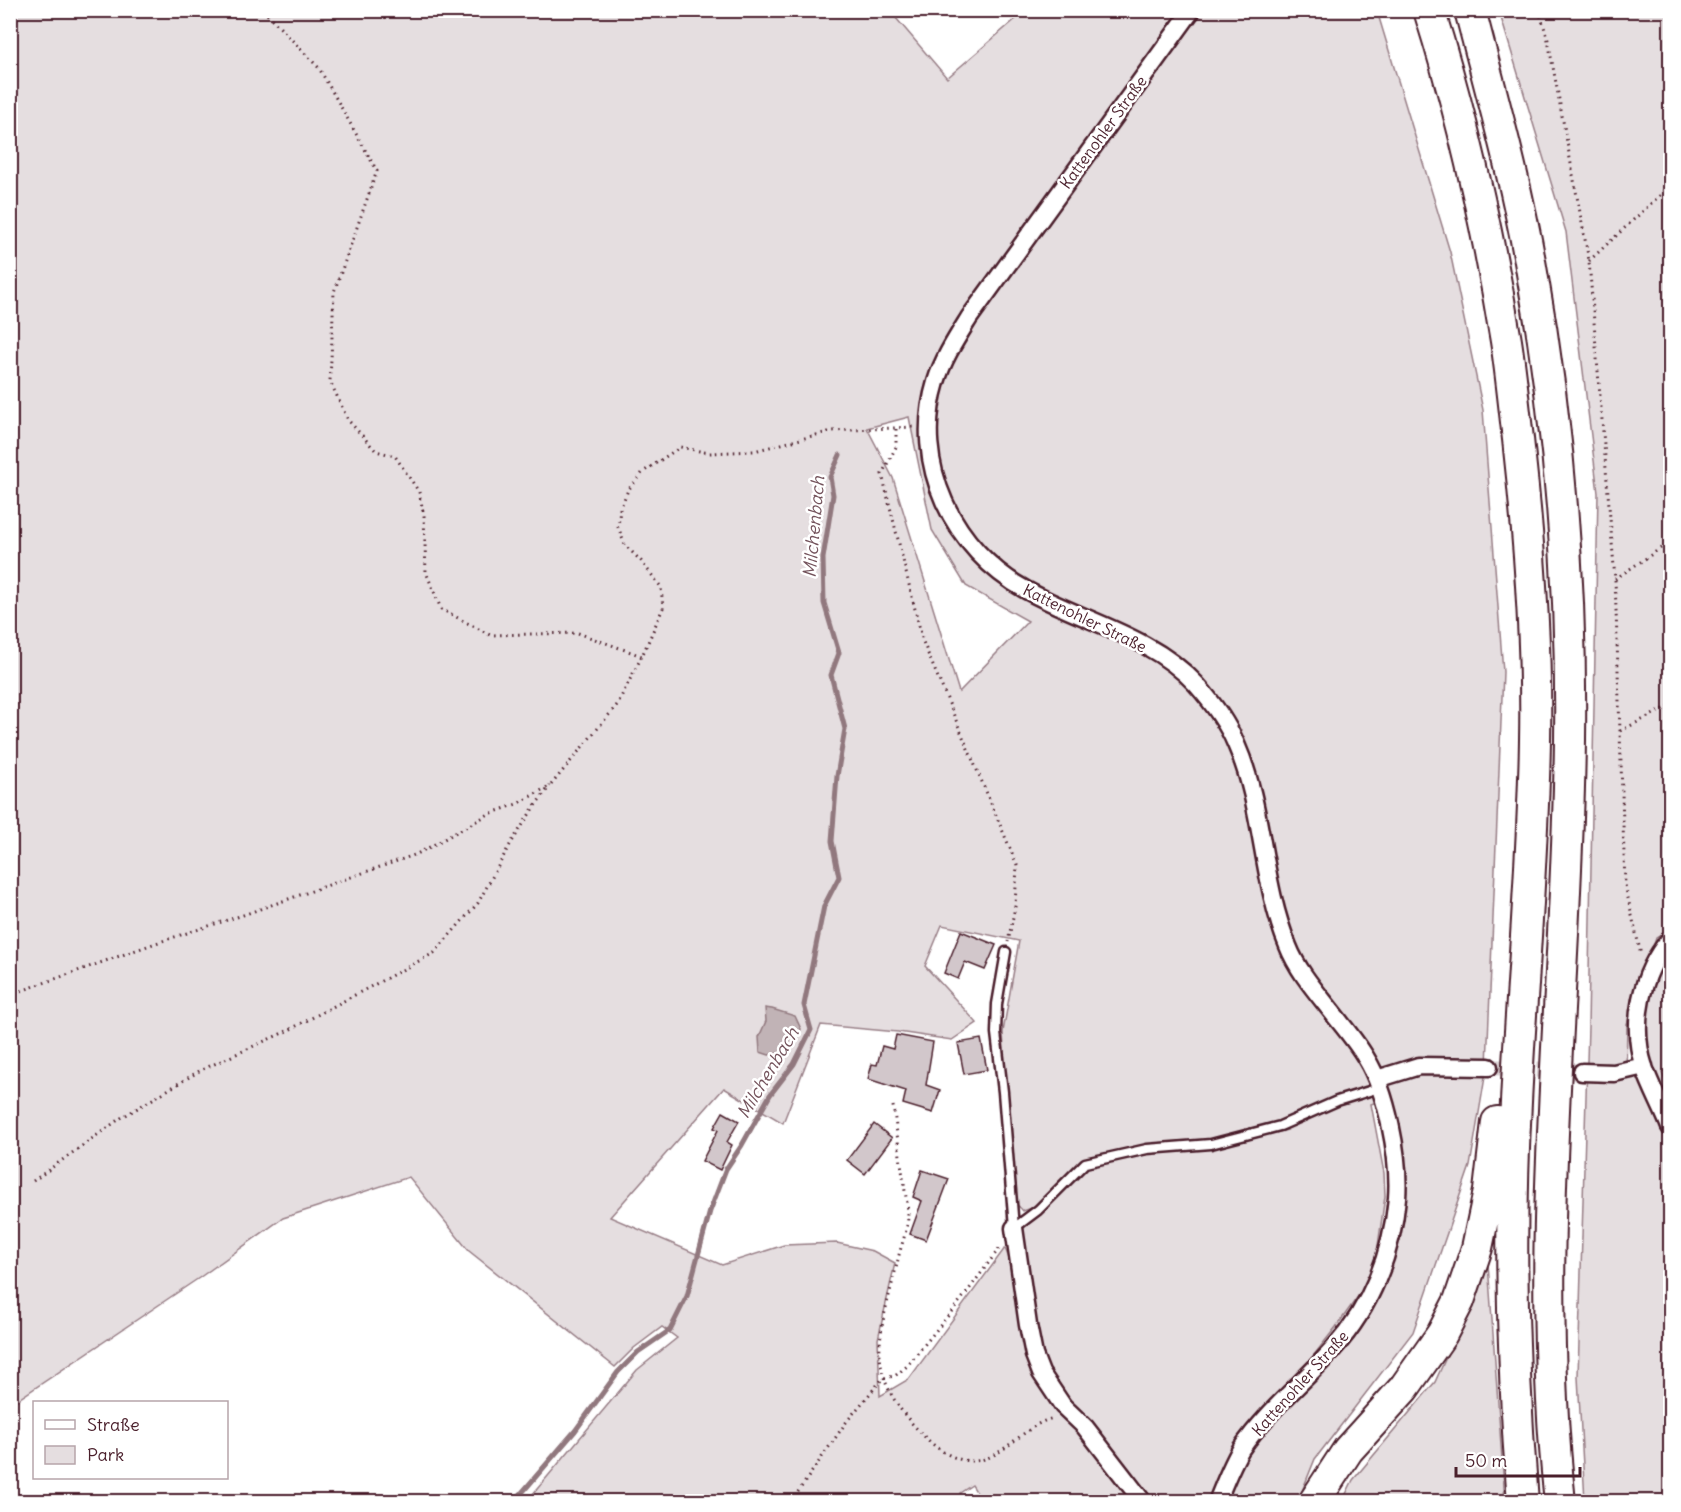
<svg xmlns="http://www.w3.org/2000/svg" width="1681" height="1512" viewBox="0 0 1681 1512" font-family="Delius,sans-serif">
<rect width="100%" height="100%" fill="#fff"/>
<filter id="ink" filterUnits="userSpaceOnUse"><feTurbulence type="fractalNoise" baseFrequency=".0167" numOctaves="2"/><feDisplacementMap in="SourceGraphic" scale="12" xChannelSelector="R" yChannelSelector="G"/><feConvolveMatrix kernelMatrix="1 2 1 2 8 2 1 2 1" color-interpolation-filters="sRGB"/></filter>
<g filter="url(#ink)">
<path fill="#e5dee0" stroke="#987e86" stroke-width="1.5" fill-rule="evenodd" d="M11,11H890L947,78L1025,11H1377L1450,252L1483,410L1503,672L1487,1065L1470,1166L1413,1332L1315,1459L1298,1501H1217L1233,1464L1365,1305L1397,1195L1382,1100L1371,1104L1384,1173L1385,1196L1374,1274L1336,1327L1280,1398L1232,1454L1207,1501H1148L1045,1371L1014,1230L1041,1213L1087,1167L1149,1154L1212,1148L1287,1130L1279,1123L1210,1141L1084,1161L1035,1207L1023,1211L1013,1200L1003,1032L1019,941L942,925L925,966L977,1023L952,1040L898,1032L821,1025L783,1123L724,1088L610,1217L722,1265L784,1245L837,1243L873,1251L895,1263L878,1339L880,1396L909,1379L1005,1248L1016,1277L1030,1356L1139,1501H982L972,1485L960,1493L959,1502L527,1501L637,1370L677,1338L662,1327L634,1348L615,1367L469,1251L409,1177L283,1218L199,1278L11,1404ZM909,417L932,530L966,586L1028,621L959,692L893,478L867,428Z
M1499,11H1670V930L1656,938L1627,1024L1626,1076L1640,1077L1670,1149V1501H1585L1578,1377L1588,1027L1598,493L1566,232Z
M1670,939V1068L1662,1073L1670,1093V1127L1639,1042V1007Z
M1488,1264L1505,1501L1342,1502L1353,1480L1435,1382Z"/>
<path fill="#c1b3b6" stroke="#91787e" stroke-width="1.5" d="M765,1008L772,1009L795,1016L801,1029L789,1051L769,1055L760,1052L759,1037L766,1021Z"/>
<g fill="none" stroke-linecap="round" stroke-linejoin="round">
<path stroke="#91787e" stroke-width="5" d="M514,1502L575,1431L618,1372L638,1352L670,1330L687,1296L710,1211L726,1169L742,1145L770,1095L794,1064L811,1030L804,1005L824,906L839,877L832,841L837,776L845,729L831,675L839,653L824,603L823,558L833,495L830,477L840,455"/>
</g>
<path fill="#d2c7cb" stroke="#4a1f2b" stroke-width="1.5" d="M961,931L996,945L985,970L965,962L958,979L944,973Z
M896,1035L933,1042L926,1085L940,1090L933,1113L903,1104L906,1091L868,1079L872,1064L877,1065L882,1046L893,1049Z
M981,1039L987,1070L964,1074L958,1043Z
M723,1112L739,1121L727,1142L732,1145L720,1170L702,1161L718,1130L714,1128Z
M874,1124L892,1138L865,1174L847,1160Z
M922,1170L949,1179L926,1240L910,1234L922,1201L913,1197Z"/>
<g fill="none" stroke-linecap="round" stroke-linejoin="round">
<path stroke="#dbd2d5" stroke-width="16" stroke-dasharray="16 8" stroke-linecap="butt" d="M1489,1067L1582,1072"/>
<g stroke="#4a1f2b" stroke-width="13">
<path id="service" d="M1006,952L997,1004L996,1033L1003,1092L1014,1228
M1014,1228L1038,1210L1085,1163L1147,1149L1211,1144L1280,1126L1337,1101L1379,1088"/>
</g>
<g stroke="#4a1f2b" stroke-width="21">
<path id="minor" d="M1192,10L969,318C956,339 943,359 936,382C911,464 953,550 1026,590C1082,621 1152,636 1196,684C1212,702 1227,722 1236,744C1264,807 1261,881 1288,946C1298,972 1319,995 1336,1017C1347,1031 1358,1044 1366,1058C1387,1092 1400,1158 1397,1198C1392,1253 1371,1307 1334,1348C1304,1382 1267,1411 1241,1449C1231,1466 1224,1484 1217,1502
M1670,939C1641,973 1630,1024 1644,1067C1651,1087 1662,1107 1670,1127
M1582,1072L1614,1073L1644,1066
M1377,1079L1419,1066L1489,1067
M1014,1228L1028,1325L1034,1355L1041,1373L1063,1406L1085,1427L1143,1502"/>
</g>
<g stroke="#4a1f2b" stroke-width="34">
<path id="motorway" d="M1429,10C1463,118 1488,230 1506,341C1511,373 1514,406 1518,439C1529,538 1537,639 1535,740C1533,861 1522,981 1516,1102C1509,1235 1512,1368 1523,1502
M1470,10C1492,96 1516,180 1531,267C1559,423 1572,582 1570,740C1567,994 1532,1247 1560,1502
M1314,1502L1348,1450L1404,1388L1442,1334L1459,1301L1477,1248L1489,1191L1497,1122"/>
</g>
<path stroke="#4a1f2b" stroke-width="3" stroke-dasharray="1.5 4.5" stroke-linecap="butt" d="M263,10L319,68L377,171L334,292L330,381L348,420L376,451L395,456L419,492L424,516L426,572L441,609L490,635L578,633L642,656
M1539,10L1548,40L1589,261L1615,579L1625,885L1641,955
M1589,261L1670,186
M896,429V447L882,474L923,642L1017,865L1015,907L1008,942
M1615,579L1670,542
M1620,731L1670,706
M10,995L156,943L243,915L417,854L489,814L517,804L551,785L617,705L642,656L663,608L661,587L641,561L625,545L618,527L620,509L628,490L643,472L680,447L709,453L754,451L832,431L913,427
M893,1106C897,1132 900,1158 904,1183C905,1194 908,1205 908,1215C908,1228 902,1243 899,1255C882,1332 858,1368 920,1432C934,1447 953,1462 975,1461C1003,1459 1025,1424 1054,1418
M33,1181L121,1118L201,1070L287,1031L434,953L478,903L508,848L534,807L550,786
M791,1502L847,1421L883,1378L895,1376L907,1366L965,1295L1001,1246"/>
<use href="#service" stroke="#fff" stroke-width="8"/>
<use href="#minor" stroke="#fff" stroke-width="16"/>
<use href="#motorway" stroke="#fff" stroke-width="30"/>
</g>
</g>
<g text-anchor="middle" stroke-width="5" stroke-linejoin="round" paint-order="stroke">
<g font-size="16" fill="#4a1f2b" stroke="#fff">
<text transform="translate(1103 132) rotate(-54)" y="6">Kattenohler Straße</text>
<text transform="translate(1085 618) rotate(26)" y="6">Kattenohler Straße</text>
<text transform="translate(1300 1383) rotate(-48)" y="6">Kattenohler Straße</text>
</g>
<g font-size="18" font-style="italic" fill="#74535c" stroke="#fff">
<text transform="translate(814 527) rotate(-85)" y="6">Milchenbach</text>
<text transform="translate(768 1073) rotate(-59)" y="6">Milchenbach</text>
</g>
</g>
<rect width="1681" height="1512" fill="none" stroke="#fff" stroke-width="36"/>
<rect x="18" y="18" width="1645" height="1476" fill="none" stroke="#4a1f2b" stroke-width="2" filter="url(#ink)"/>
<rect x="33" y="1401" width="195" height="78" fill="#ffffff" stroke="#b7a5aa" stroke-width="1.5"/>
<rect x="45" y="1420" width="30" height="9" fill="#ffffff" stroke="#b7a5aa" stroke-width="1.5"/>
<text x="87" y="1431" font-size="18" fill="#4a1f2b">Straße</text>
<rect x="45" y="1446" width="30" height="18" fill="#e5dee0" stroke="#b7a5aa" stroke-width="1.5"/>
<text x="87" y="1461" font-size="18" fill="#4a1f2b">Park</text>
<path d="M1456 1467v9h124v-9" fill="none" stroke="#4a1f2b" stroke-width="3"/>
<text x="1465" y="1467" font-size="18" fill="#4a1f2b" stroke="#ffffff" stroke-width="4.5" paint-order="stroke">50 m</text>
</svg>
